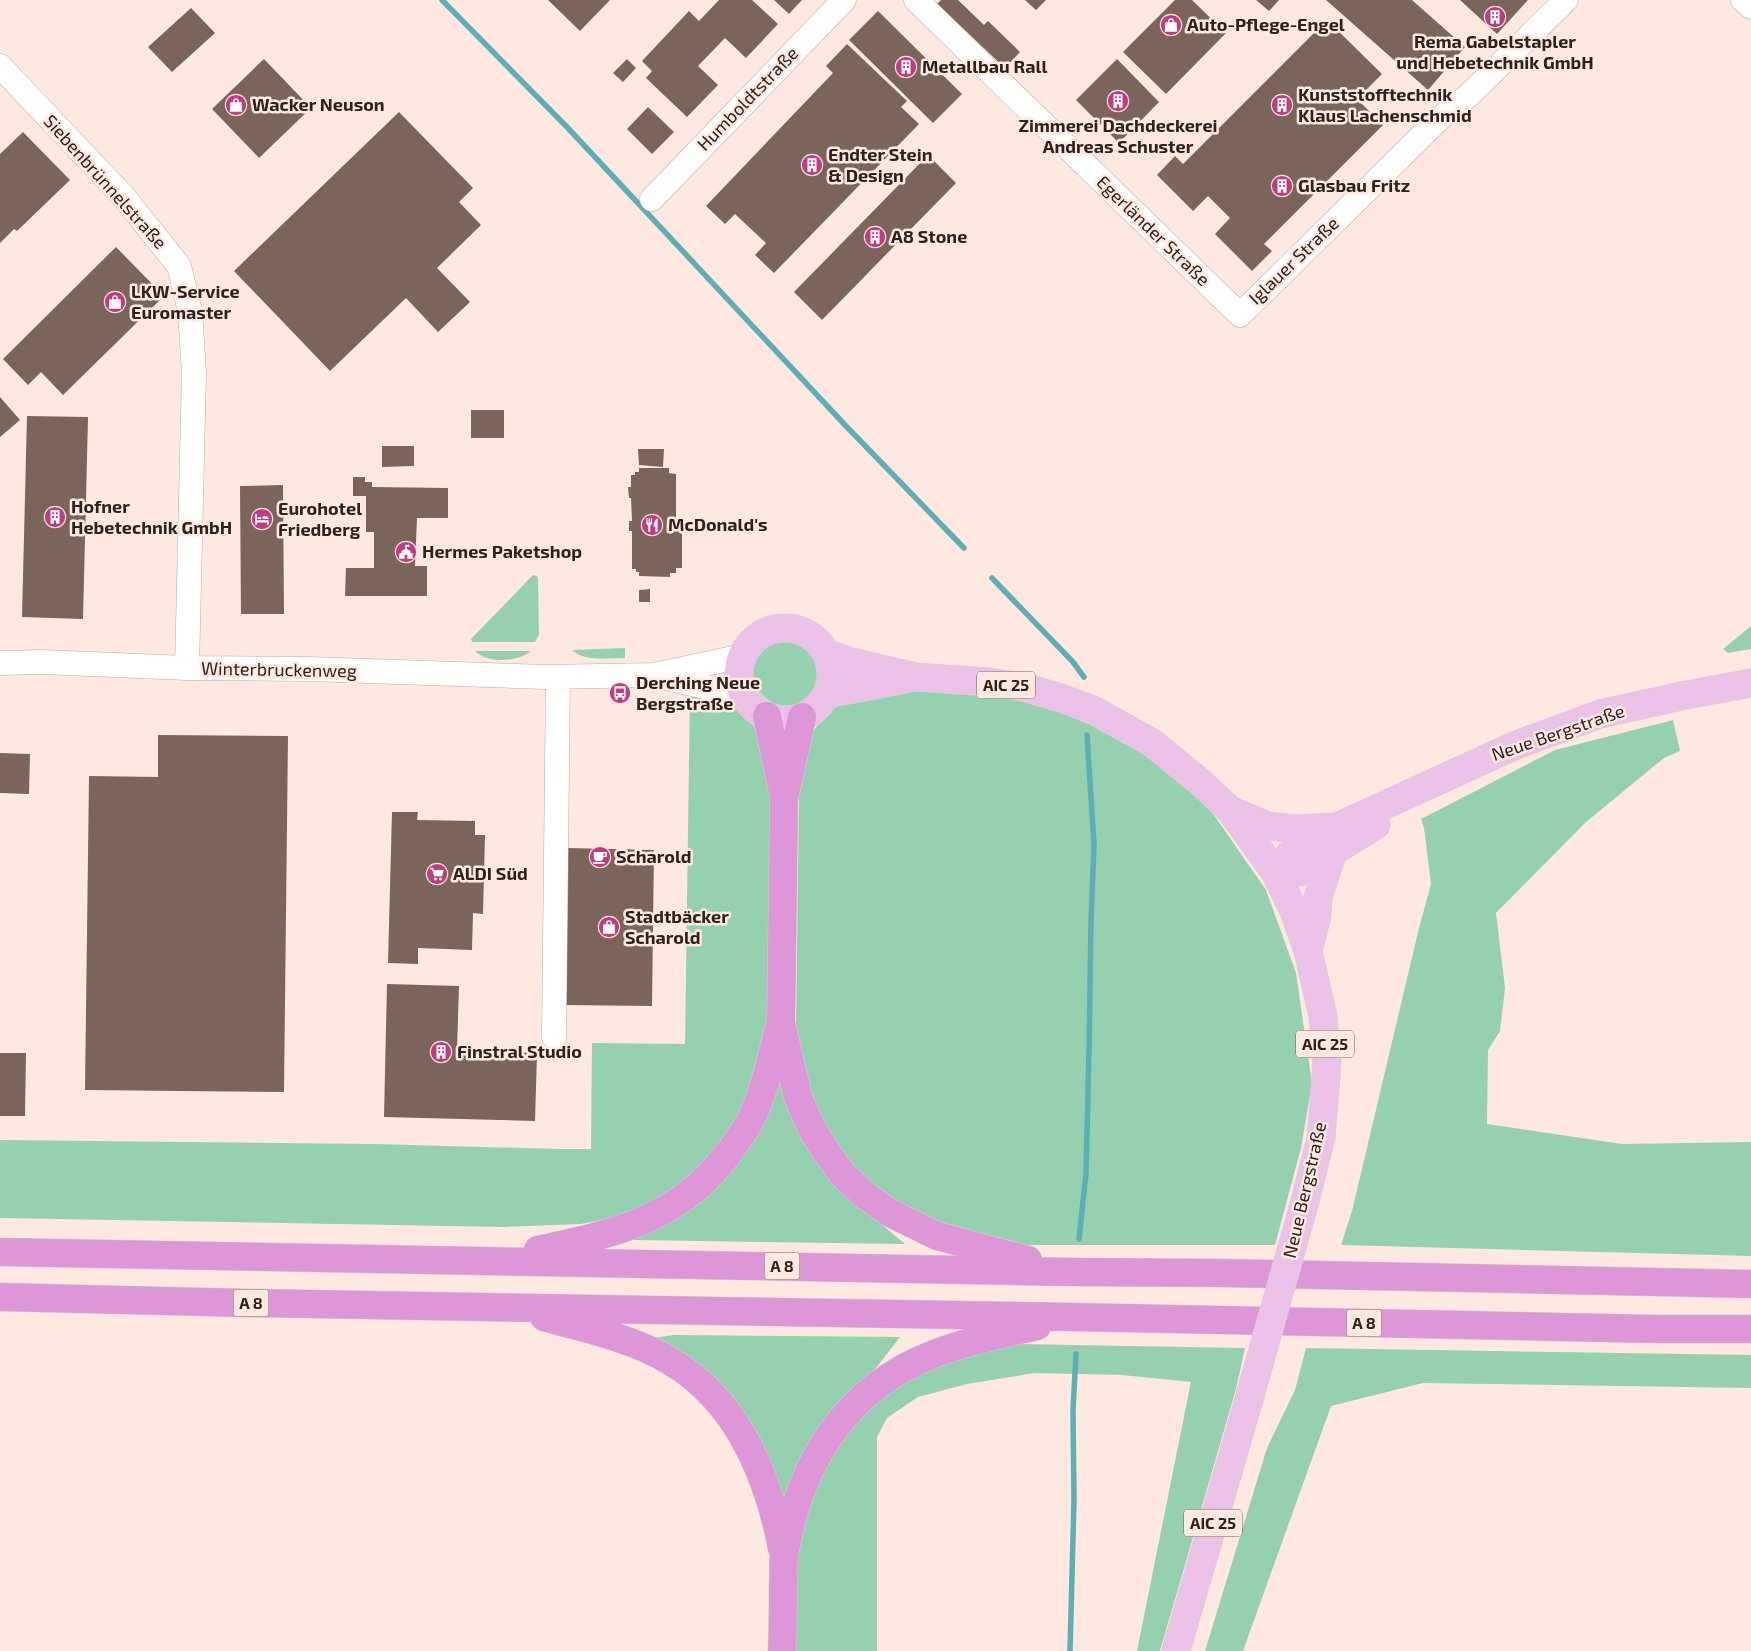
<svg xmlns="http://www.w3.org/2000/svg" width="1751" height="1651" viewBox="0 0 1751 1651" font-family="'Exo 2',sans-serif">
<rect width="100%" height="100%" fill="#ffe8df"/>
<path fill="#95d1af" d="M533,575L537,576L538,579L539,635L535,642H472L471,639Z
M1751,626V649L1728,653L1723,649Z
M753 672a34 34 0 1 1 68 0a34 34 0 1 1-68 0Z
M625,648V658C608,658 585,662 572,650Z
M475,651H531C518,662 487,664 475,651Z
M890,688H955L1040,704L1125,739L1207,805L1266,890L1296,973L1312,1083L1301,1148L1275,1245H1017L934,1227L867,1187L831,1145L804,1091L796,1030L799,794L810,735L835,704Z
M690,690L734,702L753,718L764,750L772,794L769,1029L752,1096L714,1158L683,1183L639,1213L581,1224L504,1227L0,1218V1140L374,1144L561,1149H591L592,1043L685,1044Z
M1673,720L1680,751L1664,758L1586,822L1496,913L1505,988L1500,1031L1488,1050L1487,1124L1622,1144L1751,1142V1256L1341,1245L1352,1211L1419,928L1431,884L1424,828L1421,819L1555,750Z
M780,1079L849,1197L905,1244L633,1240L691,1206L765,1113Z
M674,1335L900,1337L876,1368L825,1418L786,1503L757,1432L717,1382L645,1339Z
M1017,1344L1245,1348L1236,1389L1160,1651H1137L1191,1382L1122,1375L1035,1373L967,1384L918,1397L887,1418L877,1437V1651H795L798,1526L815,1475L852,1419L899,1381L956,1354Z
M1306,1348L1751,1355V1388L1423,1383L1331,1406L1243,1651H1205L1267,1448L1295,1390Z"/>
<g fill="none" stroke-linecap="round" stroke-linejoin="round">
<path stroke="#5caeb7" stroke-width="5.5" d="M442,0L566,126L845,425L964,548
M992,578L1073,662L1084,677
M1079,1239L1086,1173L1089,1053L1091,921L1094,844L1087,735
M1070,1651L1074,1500L1073,1410L1076,1354"/>
</g>
<path fill="#7b645a" d="M548,0H610L580,31Z
M719,0H752L778,24L746,58L725,38L698,66L718,85L687,117L646,78L652,71L642,61L689,11L699,21Z
M774,0H802L789,14Z
M941,0H958L984,25L988,21L1020,52L1005,68L937,4Z
M1025,0H1046L1036,10Z
M1175,0H1192L1226,33L1166,94L1123,52Z
M1256,0H1279L1269,11Z
M1326,0H1412L1465,47L1428,90Z
M1460,0H1528L1497,34Z
M191,8L215,33L172,72L148,47Z
M878,11L962,94L933,123L849,40Z
M1327,20L1382,74L1357,99L1383,125L1264,244L1272,251L1252,271L1215,234L1230,218L1208,196L1193,211L1157,175L1175,156L1183,164Z
M847,44L907,101L901,107L919,124L774,273L755,255L766,243L735,214L725,224L706,206L833,73L826,66Z
M264,59L311,108L259,158L212,109Z
M627,59L636,68L623,82L613,73Z
M1117,59L1159,102L1119,143L1076,100Z
M648,107L674,132L652,154L627,129Z
M399,112L473,188L459,202L481,225L437,268L470,302L438,332L406,298L330,371L234,271Z
M23,132L70,180L17,231L14,229L0,243V154Z
M928,155L956,183L822,320L794,292Z
M116,247L164,296L63,395L41,372L28,385L3,359Z
M0,397L20,420L0,437Z
M471,410H504V438H471Z
M27,416L88,417L83,619L22,617Z
M382,446H414V466L382,467Z
M638,449H664L663,467L639,465Z
M639,468H669V473L676,474V529H682V568H676V573H670V577L639,576V572H636V569H632V531H629V521H632L631,498H629L628,487H631V475H635V472H639Z
M353,477H365V482H372V487L448,488V518H417L415,566H427V596H345L346,568H374V532H366V496H353Z
M283,485L284,614H241L240,486Z
M650,589V602H639V590Z
M158,735L288,736L284,1092L85,1090L89,776L158,777Z
M0,753L30,754L29,794L0,793Z
M392,812H418L417,820L475,821V835H485L483,914L473,913L472,950L418,948V964L388,963Z
M567,848L654,850L652,1006L565,1005Z
M387,984L459,986L457,1051L537,1053L535,1121L384,1117Z
M0,1053H26L25,1116H0Z"/>
<g fill="none" stroke-linecap="round" stroke-linejoin="round">
<g stroke="#c2a79d" stroke-width="25">
<path id="minor" d="M916,0L1240,315L1439,119L1469,95L1566,0
M1743,0L1751,7
M0,66L124,197L179,266L190,311L194,373L187,668
M652,199L844,0
M0,663L41,662L187,668L308,669L545,677L654,675L743,656
M661,677L745,696
M554,1037L558,677"/>
</g>
<g stroke="#d5d3d2" stroke-width="29">
<path id="major" d="M739 674a46 46 0 1 1 92 0a46 46 0 1 1-92 0Z
M826,653L849,661L916,677L989,682L1023,687L1061,698L1093,710L1151,742L1199,781L1230,810L1275,872L1294,911L1308,951L1323,1016L1327,1063L1321,1138L1305,1201
M827,694L906,679
M1230,810L1268,826L1296,829L1331,827
M1275,872L1290,854L1337,827L1516,745L1600,714L1686,695L1751,683
M1275,872H1300L1376,825
M1308,951L1317,916L1318,897L1333,852
M1176,1651L1250,1396"/>
</g>
<g stroke="#d5d3d2" stroke-width="29">
<path id="highway" d="M767,716L782,788
M802,717L784,798L781,1023L798,1097L812,1129L827,1153L844,1176L865,1195L890,1213L937,1236L1028,1260
M538,1250C613,1234 678,1220 727,1155C736,1143 746,1130 752,1117C765,1089 771,1059 779,1029
M0,1252L1072,1272L1223,1273L1751,1284
M0,1297L247,1303L1072,1317L1656,1329H1751
M544,1317C586,1329 632,1338 670,1361C737,1400 768,1476 782,1548
M782,1651C783,1630 783,1608 783,1587C784,1577 783,1566 784,1556C799,1464 845,1388 934,1354C967,1341 1002,1334 1037,1326"/>
</g>
<use href="#minor" stroke="#fff" stroke-width="24"/>
<use href="#major" stroke="#ebc1e8" stroke-width="28"/>
<use href="#highway" stroke="#dd97d9" stroke-width="28"/>
<g stroke="#d5d3d2" stroke-width="29" stroke-linecap="butt">
<path id="major-bridge" d="M1250,1396L1305,1201"/>
</g>
<use href="#major-bridge" stroke="#ebc1e8" stroke-width="28"/>
</g>
<defs>
<g id="building-disc" transform="scale(1.125)"><circle r="9.5" fill="#bf3c82" stroke="#ffe8df"/><path d="M-4-6H4V6H1V3H-1V6H-4ZM-2.5-4.3h1.7v1.8h-1.7ZM.8-4.3h1.7v1.8H.8ZM-2.5-1h1.7V.8h-1.7ZM.8-1h1.7V.8H.8Z" fill="#fff"/></g>
<g id="shop-disc" transform="scale(1.125)"><circle r="9.5" fill="#bf3c82" stroke="#ffe8df"/><path d="M-5-2.5h2.3a2.7 3.5 0 0 1 5.4 0H5L5.5 6h-11ZM-1.5-2.5h3a1.5 2.3 0 0 0-3 0Z" fill="#fff"/></g>
<g id="hotel-disc" transform="scale(1.125)"><circle r="9.5" fill="#bf3c82" stroke="#ffe8df"/><path d="M-6-4.5h1.5V1H6V5H4.5V3h-9V5H-6ZM-4 0a1.8 1.8 0 1 1 3.6 0ZM.5 0V-2.5h3Q6-2.5 6 0Z" fill="#fff"/></g>
<g id="restaurant-disc" transform="scale(1.125)"><circle r="9.5" fill="#bf3c82" stroke="#ffe8df"/><path d="M-5-6h1v4h1v-4h1v4h1v-4h1v5L-1.5 .5V6h-2V.5L-5-1ZM5-6V6H3V1.5H1.5Q1.5-4 5-6Z" fill="#fff"/></g>
<g id="civic-disc" transform="scale(1.125)"><circle r="9.5" fill="#bf3c82" stroke="#ffe8df"/><path d="M-.6-6.5H3V-4.5H.6V-3L4-1V1h2V6H-6V1h2V-1L-.6-3ZM-1.2 2.5V6h2.4V2.5Z" fill="#fff"/></g>
<g id="bus-disc" transform="scale(1.125)"><circle r="9.5" fill="#bf3c82" stroke="#ffe8df"/><path d="M-5-6H5V4H4V6H2V4H-2V6H-4V4H-5ZM-3.5-4V0h7V-4ZM-3.5 1.2v1.5H-2V1.2ZM2 1.2v1.5H3.5V1.2Z" fill="#fff"/></g>
<g id="cafe-disc" transform="scale(1.125)"><circle r="9.5" fill="#bf3c82" stroke="#ffe8df"/><path d="M-5.5-4.5H6V0H3Q3 3.5 0 3.5H-2.5Q-5.5 3.5-5.5 0ZM3-3.2v2h1.7v-2ZM-6 4.5H4V6H-6Z" fill="#fff"/></g>
<g id="supermarket-disc" transform="scale(1.125)"><circle r="9.5" fill="#bf3c82" stroke="#ffe8df"/><path d="M-6-5.5h2.5l.6 2H6L4.5 2H-2.5L-4.4-4H-6ZM-1.5 3.2a1.3 1.3 0 1 0 .1 0ZM3 3.2a1.3 1.3 0 1 0 .1 0Z" fill="#fff"/></g>
</defs>
<g fill-rule="evenodd">
<use href="#building-disc" x="1495" y="17"/>
<use href="#shop-disc" x="1171" y="25"/>
<use href="#building-disc" x="906" y="67"/>
<use href="#building-disc" x="1118" y="101"/>
<use href="#shop-disc" x="236" y="105"/>
<use href="#building-disc" x="1282" y="105"/>
<use href="#building-disc" x="812" y="165"/>
<use href="#building-disc" x="1282" y="186"/>
<use href="#building-disc" x="875" y="237"/>
<use href="#shop-disc" x="115" y="302"/>
<use href="#building-disc" x="55" y="517"/>
<use href="#hotel-disc" x="262" y="519"/>
<use href="#restaurant-disc" x="652" y="525"/>
<use href="#civic-disc" x="406" y="552"/>
<use href="#bus-disc" x="620" y="693"/>
<use href="#cafe-disc" x="600" y="857"/>
<use href="#supermarket-disc" x="437" y="874"/>
<use href="#shop-disc" x="609" y="927"/>
<use href="#building-disc" x="441" y="1052"/>
</g>
<g text-anchor="middle" stroke-width="5" stroke-linejoin="round" paint-order="stroke">
<g fill="#ffe8df" stroke="#6b5d58" stroke-width="1">
<rect x="977" y="671.5" width="58" height="27" rx="4"/>
<rect x="1296" y="1030.5" width="58" height="27" rx="4"/>
<rect x="764.5" y="1252.5" width="35" height="27" rx="4"/>
<rect x="233.5" y="1289.5" width="35" height="27" rx="4"/>
<rect x="1346.5" y="1309.5" width="35" height="27" rx="4"/>
<rect x="1184" y="1509.5" width="58" height="27" rx="4"/>
</g>
<g font-size="16" font-weight="bold" fill="#2c221e">
<text x="1006" y="691">AIC 25</text>
<text x="1325" y="1050">AIC 25</text>
<text x="782" y="1272">A 8</text>
<text x="251" y="1309">A 8</text>
<text x="1364" y="1329">A 8</text>
<text x="1213" y="1529">AIC 25</text>
</g>
<g font-size="18" font-weight="bold" fill="#2c221e" stroke="#ffe8df" text-anchor="start">
<text x="1187" y="31">Auto-Pflege-Engel</text>
<text x="1495" y="48" text-anchor="middle">Rema Gabelstapler<tspan x="1495" dy="21">und Hebetechnik GmbH</tspan></text>
<text x="922" y="73">Metallbau Rall</text>
<text x="1298" y="101">Kunststofftechnik<tspan x="1298" dy="21">Klaus Lachenschmid</tspan></text>
<text x="252" y="111">Wacker Neuson</text>
<text x="1118" y="132" text-anchor="middle">Zimmerei Dachdeckerei<tspan x="1118" dy="21">Andreas Schuster</tspan></text>
<text x="828" y="161">Endter Stein<tspan x="828" dy="21">&amp; Design</tspan></text>
<text x="1298" y="192">Glasbau Fritz</text>
<text x="891" y="243">A8 Stone</text>
<text x="131" y="298">LKW-Service<tspan x="131" dy="21">Euromaster</tspan></text>
<text x="71" y="513">Hofner<tspan x="71" dy="21">Hebetechnik GmbH</tspan></text>
<text x="278" y="515">Eurohotel<tspan x="278" dy="21">Friedberg</tspan></text>
<text x="668" y="531">McDonald's</text>
<text x="422" y="558">Hermes Paketshop</text>
<text x="636" y="689">Derching Neue<tspan x="636" dy="21">Bergstraße</tspan></text>
<text x="616" y="863">Scharold</text>
<text x="453" y="880">ALDI Süd</text>
<text x="625" y="923">Stadtbäcker<tspan x="625" dy="21">Scharold</tspan></text>
<text x="457" y="1058">Finstral Studio</text>
</g>
<g font-size="18" fill="#2c221e" stroke="#ffe8df">
<text transform="translate(748 99) rotate(-46)" y="6">Humboldtstraße</text>
<text transform="translate(105 182) rotate(48)" y="6">Siebenbrünnelstraße</text>
<text transform="translate(1153 231) rotate(44)" y="6">Egerländer Straße</text>
<text transform="translate(1294 261) rotate(-44)" y="6">Iglauer Straße</text>
<text transform="translate(279 670) rotate(1)" y="6">Winterbruckenweg</text>
<text transform="translate(1558 733) rotate(-19)" y="6">Neue Bergstraße</text>
<text transform="translate(1305 1190) rotate(-77)" y="6">Neue Bergstraße</text>
</g>
</g>
</svg>
